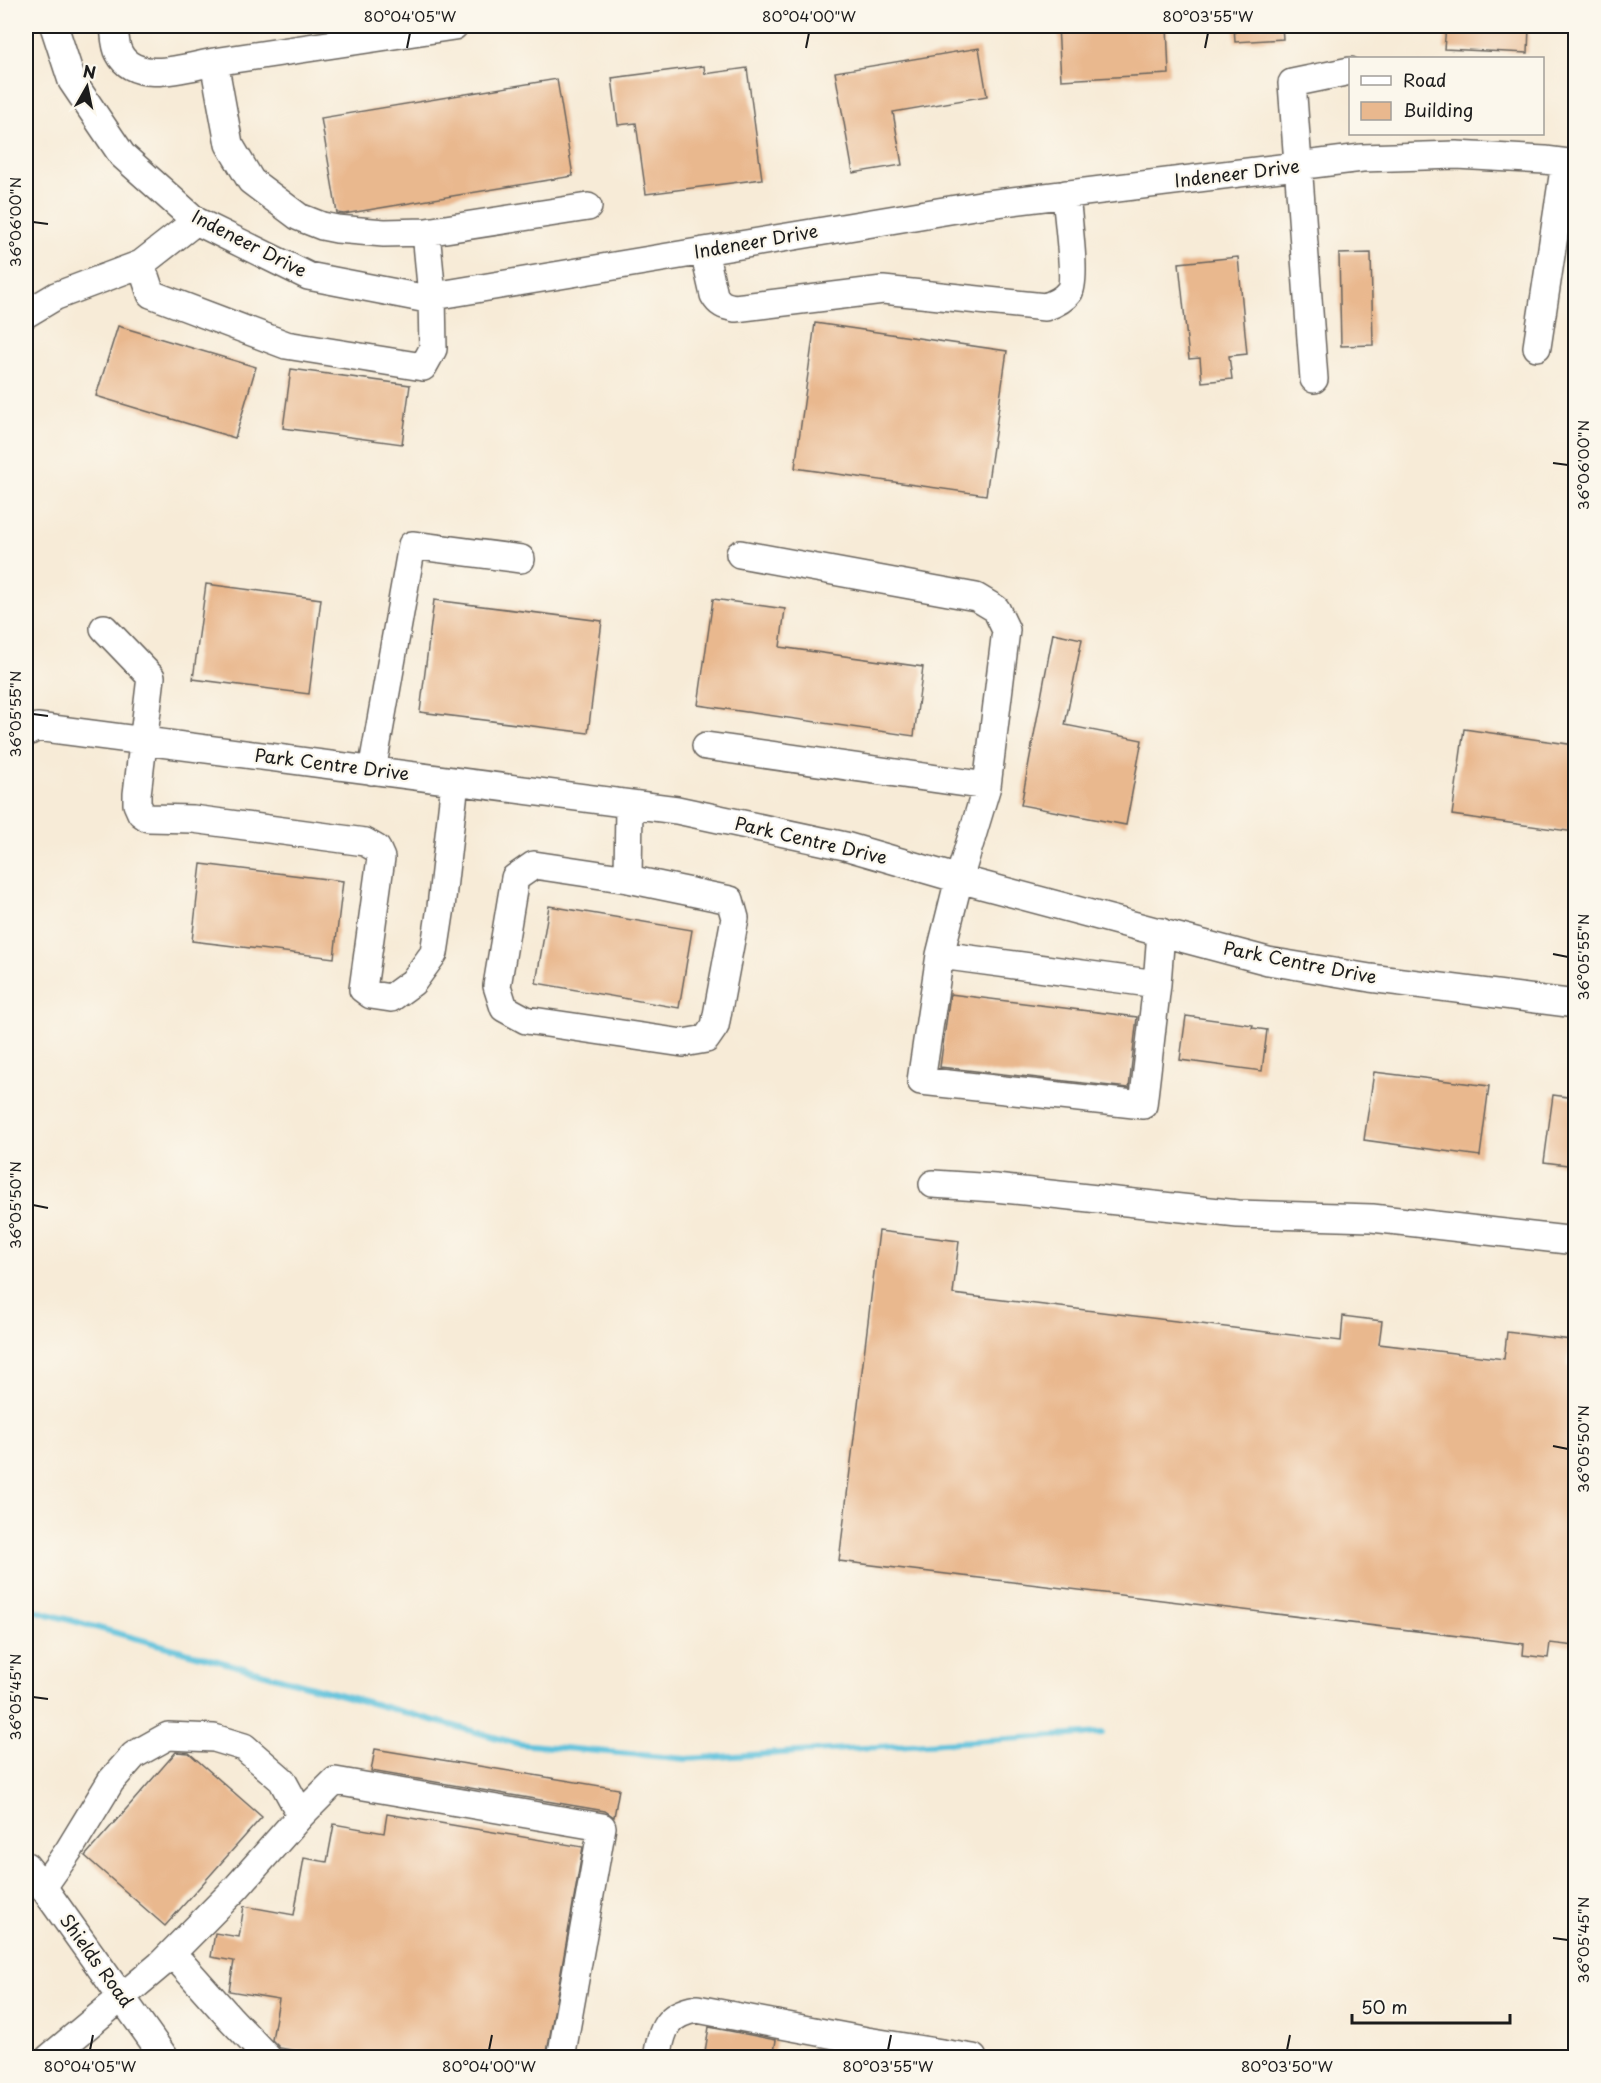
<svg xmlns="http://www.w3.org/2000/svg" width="1601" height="2083" viewBox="0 0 1601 2083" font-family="'Playpen Sans',sans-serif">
<rect width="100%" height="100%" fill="#fbf7ec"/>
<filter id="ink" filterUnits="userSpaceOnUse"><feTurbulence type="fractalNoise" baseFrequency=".0167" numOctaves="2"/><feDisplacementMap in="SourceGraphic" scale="12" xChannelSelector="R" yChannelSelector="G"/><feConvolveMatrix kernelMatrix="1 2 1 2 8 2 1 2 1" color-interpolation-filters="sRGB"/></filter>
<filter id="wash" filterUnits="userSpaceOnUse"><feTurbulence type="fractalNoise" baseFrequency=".008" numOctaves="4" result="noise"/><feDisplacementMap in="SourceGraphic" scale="24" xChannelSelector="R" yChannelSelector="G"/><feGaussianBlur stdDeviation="1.35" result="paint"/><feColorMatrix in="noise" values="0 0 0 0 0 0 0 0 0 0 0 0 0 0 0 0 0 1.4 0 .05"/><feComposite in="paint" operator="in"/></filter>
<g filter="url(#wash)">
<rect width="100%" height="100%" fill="#f7ebd7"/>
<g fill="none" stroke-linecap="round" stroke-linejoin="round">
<path stroke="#5dc1db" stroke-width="6" d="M26,1608L519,1744L686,1759L1102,1733"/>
</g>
<g id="blocks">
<path fill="#e9b88e" d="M1058,26H1167L1169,74L1061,80Z
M1234,26H1282L1283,39L1235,42Z
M1446,26H1529L1528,53L1444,49Z
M979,48L987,96L893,112L902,165L853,173L835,72Z
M704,66L705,74L747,68L762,179L646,194L636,123L618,125L612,78Z
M557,79L573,176L344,214L337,213L321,118Z
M1371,253L1373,345L1341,346L1339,254Z
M1238,257L1247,354L1229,356L1232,379L1202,382L1200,358L1189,359L1179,263Z
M815,323L1007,351L986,495L795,468Z
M118,326L256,367L235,438L96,396Z
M291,369L410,385L402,444L283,428Z
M206,584L321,599L309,694L193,679Z
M713,599L785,609L780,647L923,667L914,736L698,705Z
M434,600L602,621L588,733L420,712Z
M1053,633L1082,639L1065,725L1142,740L1126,825L1021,805Z
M1464,729L1575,745V832L1452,815Z
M201,864L343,881L334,958L192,941Z
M549,906L692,930L679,1008L536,983Z
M950,994L1137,1017L1129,1088L940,1067Z
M1186,1016L1253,1025L1252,1028L1267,1030L1262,1071L1180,1060Z
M1374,1072L1489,1086L1480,1156L1364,1140Z
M1553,1095L1575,1098V1166L1544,1162Z
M879,1231L959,1241L953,1294L1341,1341L1343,1316L1382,1321L1379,1344L1504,1359L1507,1332L1571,1340L1568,1366L1575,1367V1646L1550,1643L1548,1658L1523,1655L1524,1644L839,1561Z
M375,1749L619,1789L614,1817L605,1811L371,1771Z
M176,1752L189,1753L262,1817L165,1926L85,1856Z
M387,1814L583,1847L546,2058H335L280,2048L272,2040L279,1999L229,1991L234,1961L211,1957L215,1933L239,1937L244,1906L294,1915L304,1858L327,1862L334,1824L384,1833Z
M709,2027L776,2040L773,2058H704Z"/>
</g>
</g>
<g filter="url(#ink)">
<use href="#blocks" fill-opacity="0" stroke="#69645d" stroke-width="1.5"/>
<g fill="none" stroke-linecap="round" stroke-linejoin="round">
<g stroke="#69645d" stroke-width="30">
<path id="minor" d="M54,26L72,81L122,155L196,221L308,276L422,298L980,205L1362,158L1456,155L1545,160L1576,164
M114,26C115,34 115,46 119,53C135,85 187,67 214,62L229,144L251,181L299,217L322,226L337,229L384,233L426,232
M214,62L454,26
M196,221L141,264L151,294L286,345L423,367L433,349L432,296L426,232L588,207
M704,251L714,295C719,304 724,306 735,308L883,290L1045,307C1054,304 1063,300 1069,292C1077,281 1067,212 1066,194
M26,314L56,296L141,264
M1537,347L1565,163
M1314,379L1292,83L1350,71
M740,554L976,597L996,609L1006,630L987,786L959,879L940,955L1157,984L1161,932
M104,628L151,677L137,794V804L141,813L148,818L193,819L365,842L377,849L381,858L363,989L371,995L391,998L413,982L434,953L441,907L455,782
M26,733L37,727L677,810L845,846L959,879L1268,961L1370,978L1576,1004
M706,746L987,786
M372,771L412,545L521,559
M628,879L730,900L735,918L715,1026L706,1039L683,1043L526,1020L504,1008L497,986L515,878L534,865L628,879L629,804
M940,955L921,1081L1143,1105L1157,984
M933,1184L995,1188L1238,1214L1372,1218L1576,1241
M26,1866L43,1887L165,2058
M43,1887L69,1850L111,1781L134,1755L168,1736L214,1738L244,1747L282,1780L301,1815
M172,1953L229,2017L268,2058
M49,2058L160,1965L237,1887L301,1815L335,1781L602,1827L561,2058
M657,2058C662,2029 666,2014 697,2009L867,2041L973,2058"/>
</g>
<use href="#minor" stroke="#fff" stroke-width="27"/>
</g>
</g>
<path fill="none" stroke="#1c1c1c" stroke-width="2" d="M407,48L410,33M806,48L809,33M1205,48L1208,33M33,222L48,224M1553,463L1568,465M33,714L48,716M1553,954L1568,957M33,1205L48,1208M1553,1446L1568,1449M33,1697L48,1699M1553,1938L1568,1940M90,2050L93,2035M489,2050L492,2035M888,2050L891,2035M1287,2050L1290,2035"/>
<g text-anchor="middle" stroke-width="4.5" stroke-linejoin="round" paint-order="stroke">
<g font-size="18" fill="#1c1c1c" stroke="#fbf7ec">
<text transform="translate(1237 174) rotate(-7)" y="6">Indeneer Drive</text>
<text transform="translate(756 242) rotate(-10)" y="6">Indeneer Drive</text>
<text transform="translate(249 244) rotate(27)" y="6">Indeneer Drive</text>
<text transform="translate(332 765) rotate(7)" y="6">Park Centre Drive</text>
<text transform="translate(811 841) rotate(13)" y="6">Park Centre Drive</text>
<text transform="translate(1300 963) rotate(11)" y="6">Park Centre Drive</text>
<text transform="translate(96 1961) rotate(54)" y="6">Shields Road</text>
</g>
</g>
<rect width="1601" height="2083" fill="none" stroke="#fbf7ec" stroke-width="66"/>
<rect x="1349" y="57" width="195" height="78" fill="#fbf7ec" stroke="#a29f99" stroke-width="1.5"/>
<rect x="1361" y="76" width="30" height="9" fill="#ffffff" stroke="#a29f99" stroke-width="1.5"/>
<text x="1403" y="87" font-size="18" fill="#1c1c1c">Road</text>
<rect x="1361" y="102" width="30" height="18" fill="#e9b88e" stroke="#a29f99" stroke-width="1.5"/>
<text x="1403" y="117" font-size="18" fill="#1c1c1c">Building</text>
<g transform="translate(87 87) rotate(9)" stroke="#fbf7ec" stroke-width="4.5" paint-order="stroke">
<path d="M0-4.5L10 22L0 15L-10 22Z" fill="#1c1c1c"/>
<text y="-9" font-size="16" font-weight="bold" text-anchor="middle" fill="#1c1c1c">N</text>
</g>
<path d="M1352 2014v9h158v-9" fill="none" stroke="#1c1c1c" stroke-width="3"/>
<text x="1361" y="2014" font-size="18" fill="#1c1c1c" stroke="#fbf7ec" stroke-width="4.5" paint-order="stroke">50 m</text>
<rect x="33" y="33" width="1535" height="2017" fill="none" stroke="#1c1c1c" stroke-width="2"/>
<g font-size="15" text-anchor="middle" fill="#1c1c1c">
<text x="410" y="22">80°04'05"W</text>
<text x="809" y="22">80°04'00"W</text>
<text x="1208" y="22">80°03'55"W</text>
<text transform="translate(16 222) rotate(-90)" y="5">36°06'00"N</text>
<text transform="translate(1584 465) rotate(-90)" y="5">36°06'00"N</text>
<text transform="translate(16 714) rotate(-90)" y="5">36°05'55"N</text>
<text transform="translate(1584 957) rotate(-90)" y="5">36°05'55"N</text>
<text transform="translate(16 1205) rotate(-90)" y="5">36°05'50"N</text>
<text transform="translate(1584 1449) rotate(-90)" y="5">36°05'50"N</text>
<text transform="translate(16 1697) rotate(-90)" y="5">36°05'45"N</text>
<text transform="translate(1584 1940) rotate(-90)" y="5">36°05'45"N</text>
<text x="90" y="2072">80°04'05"W</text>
<text x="489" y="2072">80°04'00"W</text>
<text x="888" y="2072">80°03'55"W</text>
<text x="1287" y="2072">80°03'50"W</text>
</g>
</svg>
